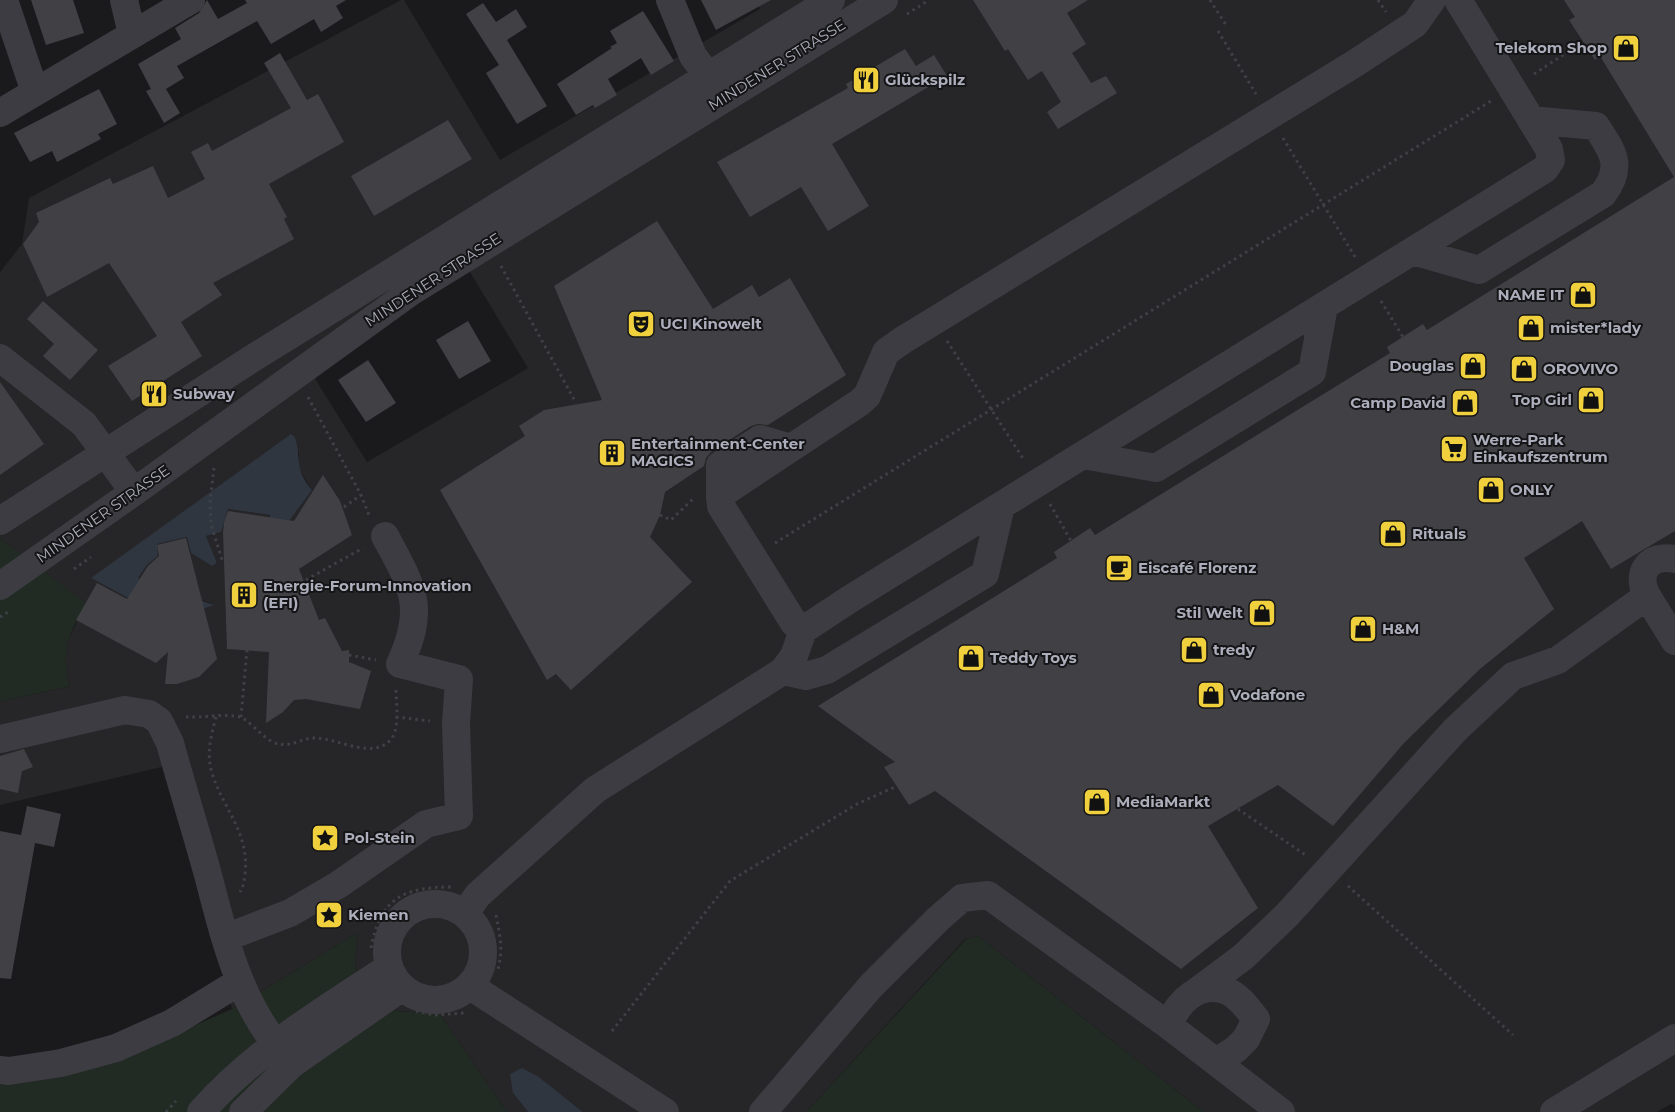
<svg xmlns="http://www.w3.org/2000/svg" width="1675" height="1112" viewBox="0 0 1675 1112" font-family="Montserrat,sans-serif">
<rect width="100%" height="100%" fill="#1a191b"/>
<path fill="#262528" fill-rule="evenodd" d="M401,0H404L500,160L760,9L755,0H1675V1106L1671,1104L1657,1112H1204L978,936L965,939L806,1112H583L539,1077L513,1093L528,1112H507L440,1014L397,1011L378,998L355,968L357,933L232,1009L222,964L187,851L166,766L0,805V702L70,686L64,662L66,645L85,604L0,538V272L22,244L29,198ZM461,257L528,368L367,462L304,361ZM299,451V469L312,490L265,551L270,515L228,509L221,532L206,536L217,563L212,566L191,553L187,537L156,544L158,556L147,565L138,578L213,604L150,610L91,578Z"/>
<path fill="#212a23" d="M0,538L86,603C69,634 60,651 70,686L0,702Z
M357,933L355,968L378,998L397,1011L440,1014L507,1112H0V1078L118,1059L232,1009Z
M978,936L1204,1112H806L966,939Z"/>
<path fill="#2f3640" d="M291,434L295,437C302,462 294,468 312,490L265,553L270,515L228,509L221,532L206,536L217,563L212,566L191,553L187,537L157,544L158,556L147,565L138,578L214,605L145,629L150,610L91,578Z
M522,1068L539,1077L583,1112H528L513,1093L510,1074Z"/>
<path fill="#414145" d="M31,0H73L84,33L46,45Z
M207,0L218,19L247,3L245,0H346L336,6L343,18L321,32L314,19L271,44L257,21L177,66L184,78L166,89L180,113L164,123L146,91L151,89L138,64L181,39L175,28L199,13Z
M701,0H771L716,30Z
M973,0H1088L1067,13L1086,44L1072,53L1091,83L1106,76L1117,93L1058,129L1047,112L1061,102L1042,71L1028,80L1008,49L1005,51Z
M1564,0H1675V531L1611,569L1582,521L1524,558L1554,609L1480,669L1404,743L1333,826L1278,785L1208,826L1258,908L1181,969L935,791L909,805L884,767L895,762L818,706L1057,558L1054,552L1090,528L1095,535L1390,353L1387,347L1423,324L1427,330L1674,177L1600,56L1595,60L1569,20L1575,17Z
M483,3L496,22L516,9L527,27L507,40L547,106L517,124L486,73L499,65L466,14Z
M643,11L674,61L651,75L641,58L608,79L617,95L595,108L593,105L576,115L557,84L612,48L610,47L617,43L610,31Z
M905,49L916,66L934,55L947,76L832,144L869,206L828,231L801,187L750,217L717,162L848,88L846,84Z
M280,53L307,100L318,94L344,142L269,184L287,217L284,219L294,239L213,283L222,295L181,322L202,356L132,401L108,366L157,336L109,263L47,297L23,244L39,222L36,213L110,178L113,184L153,166L168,198L205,179L191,152L208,143L212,151L291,108L264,63Z
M99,89L117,124L98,134L101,139L57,162L52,151L30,162L14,133Z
M448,120L472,159L374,216L351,176Z
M657,221L713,309L752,285L759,297L790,278L846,375L768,425L758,424L751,426L711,452L706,458L704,466L665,492L660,515L650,537L692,582L571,690L556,674L547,680L440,490L525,436L519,426L544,410L602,400L554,286Z
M43,301L98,350L70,380L43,356L54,344L27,319Z
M468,321L491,361L459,379L436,340Z
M368,360L396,403L366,422L338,380Z
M0,382L44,444L0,475Z
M323,475L340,501L352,535L299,569L319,620L325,618L342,651L349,650V662L371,671L360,709L306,699L294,700L283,712L266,723L269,652L227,649L223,532L224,522L228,511L294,521Z
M186,538L217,659L199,677L177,684H165L168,652L156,663L76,620L97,583L127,599L148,566L159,556L157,545Z
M24,749L33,767L22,771L18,793L0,789V756Z
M27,806L61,814L54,847L35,843L11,979L0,978V831L21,835Z"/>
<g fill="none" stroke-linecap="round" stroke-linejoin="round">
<path stroke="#404147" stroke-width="3" stroke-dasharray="2.5 4" stroke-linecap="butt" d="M1210,0L1226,25
M1378,0L1386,12
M907,14L929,0
M1218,31L1256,94
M1534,74L1583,42
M1283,138L1355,257
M501,266L576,403
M1381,301L1403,337
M947,341L1024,460
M308,397L361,495L369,515
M214,468L210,503L211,524L223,563
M1050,504L1071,541
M344,507L361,495
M660,515L671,520L694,498
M775,543L1491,101
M74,569L91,557
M272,599L363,548
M0,617L8,612
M349,655L376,660
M186,717C203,718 223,713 240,717C248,719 262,737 273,742C289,750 301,737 317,738C339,739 375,761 392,738C400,726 396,702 396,689
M216,717C211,736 206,754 212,773C223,809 250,833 245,874C244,880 244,886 240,892
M241,717L247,650
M396,717L430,721
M1238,809L1307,856
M1348,886L1513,1035
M496,915C500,936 504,951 497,972
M371,948C380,898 404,887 451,887
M416,1011L434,1015L464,1013
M612,1031L730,881L857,804L897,786
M166,1112L176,1101"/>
<path stroke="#3c3c42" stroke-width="28" d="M4,0L35,92
M124,0L132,34
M670,0L693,56L708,76
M0,113L191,0
M1413,251L1479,270L1603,194C1624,166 1613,152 1596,126L1531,120
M0,358L84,424L134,492
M1083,455L1156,468L1312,372L1324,306
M720,498V465L760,439L791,448
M0,521L253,358L831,0
M0,586L134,492L412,291L884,0
M1647,596C1635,572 1649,554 1675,559
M803,630L794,623L721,506L720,498L726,491L859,403L867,396L886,352L903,340L1354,64L1415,24L1432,0
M783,671L806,676L827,670L985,574L1001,506
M0,739L125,710L149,714L159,721L170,743C182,787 196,831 208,875C227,947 240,1007 292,1064
M387 952a48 48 0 1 1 96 0a48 48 0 1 1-96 0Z
M465,913L478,895L595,790L783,671L794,656L803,630L850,599L1545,169L1551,160L1549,149L1458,0
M225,938L290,913L338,885L426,824L459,816L456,724L459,679L400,664C426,607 413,588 385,536
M470,986L665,1112
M1196,992L1243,957L1287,915L1456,729L1513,676L1558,660L1647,596L1675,641
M1168,1025C1179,1002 1199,980 1227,991C1239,996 1248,1009 1256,1019L1246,1039L1236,1049L1219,1060L1214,1059
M0,1070L9,1071L61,1063L116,1048L172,1023L239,982
M201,1112C253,1053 323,1010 388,968
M243,1112L292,1064L401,988
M763,1112L871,986L938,919L962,898L988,895L1168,1025L1281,1112
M1554,1112L1675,1038"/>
</g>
<defs>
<g id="shop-square" transform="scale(1.4375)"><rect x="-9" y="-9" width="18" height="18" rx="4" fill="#f0d13d" stroke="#151416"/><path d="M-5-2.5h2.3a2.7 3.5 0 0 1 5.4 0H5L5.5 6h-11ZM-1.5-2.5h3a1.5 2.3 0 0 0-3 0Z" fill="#111"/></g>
<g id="restaurant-square" transform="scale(1.4375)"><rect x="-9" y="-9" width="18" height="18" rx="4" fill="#f0d13d" stroke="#151416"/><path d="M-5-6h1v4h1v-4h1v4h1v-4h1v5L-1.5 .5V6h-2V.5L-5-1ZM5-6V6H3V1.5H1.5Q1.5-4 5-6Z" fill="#111"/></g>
<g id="theatre-square" transform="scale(1.4375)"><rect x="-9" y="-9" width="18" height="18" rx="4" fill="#f0d13d" stroke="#151416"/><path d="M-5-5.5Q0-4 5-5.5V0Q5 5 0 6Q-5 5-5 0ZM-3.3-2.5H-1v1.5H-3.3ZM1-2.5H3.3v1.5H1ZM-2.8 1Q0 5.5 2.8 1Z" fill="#111"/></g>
<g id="supermarket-square" transform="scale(1.4375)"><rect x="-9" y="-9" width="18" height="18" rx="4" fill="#f0d13d" stroke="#151416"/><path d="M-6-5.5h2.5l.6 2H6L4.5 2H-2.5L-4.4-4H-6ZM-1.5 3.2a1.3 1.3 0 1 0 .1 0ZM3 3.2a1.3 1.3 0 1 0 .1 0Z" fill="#111"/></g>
<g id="building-square" transform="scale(1.4375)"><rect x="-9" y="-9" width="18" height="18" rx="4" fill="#f0d13d" stroke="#151416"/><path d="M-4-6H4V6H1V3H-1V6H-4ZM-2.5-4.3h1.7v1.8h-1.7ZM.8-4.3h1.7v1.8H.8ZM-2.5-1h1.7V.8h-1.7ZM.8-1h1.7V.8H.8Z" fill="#111"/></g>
<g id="cafe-square" transform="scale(1.4375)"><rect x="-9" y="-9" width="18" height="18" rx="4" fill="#f0d13d" stroke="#151416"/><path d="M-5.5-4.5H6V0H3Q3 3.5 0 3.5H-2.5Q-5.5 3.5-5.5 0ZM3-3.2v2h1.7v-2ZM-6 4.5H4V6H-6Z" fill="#111"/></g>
<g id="sight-square" transform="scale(1.4375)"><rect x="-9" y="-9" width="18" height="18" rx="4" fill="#f0d13d" stroke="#151416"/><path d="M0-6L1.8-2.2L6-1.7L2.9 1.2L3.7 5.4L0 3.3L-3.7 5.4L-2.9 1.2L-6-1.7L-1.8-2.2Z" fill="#111"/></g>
</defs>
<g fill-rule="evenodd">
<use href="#shop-square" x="1626" y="48"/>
<use href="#restaurant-square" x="866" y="80"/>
<use href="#shop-square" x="1583" y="295"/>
<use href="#theatre-square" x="641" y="324"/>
<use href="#shop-square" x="1531" y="328"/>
<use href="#shop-square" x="1473" y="366"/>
<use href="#shop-square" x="1524" y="369"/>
<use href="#restaurant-square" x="154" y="394"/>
<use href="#shop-square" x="1591" y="400"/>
<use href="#shop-square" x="1465" y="403"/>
<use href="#supermarket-square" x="1454" y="449"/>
<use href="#building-square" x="612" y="453"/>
<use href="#shop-square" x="1491" y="490"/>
<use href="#shop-square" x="1393" y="534"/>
<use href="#cafe-square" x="1119" y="568"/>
<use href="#building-square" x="244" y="595"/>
<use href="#shop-square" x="1262" y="613"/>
<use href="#shop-square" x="1363" y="629"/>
<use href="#shop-square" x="1194" y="650"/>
<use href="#shop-square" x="971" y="658"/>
<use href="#shop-square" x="1211" y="695"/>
<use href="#shop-square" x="1097" y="802"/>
<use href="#sight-square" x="325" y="838"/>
<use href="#sight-square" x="329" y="915"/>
</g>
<g text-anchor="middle" stroke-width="4" stroke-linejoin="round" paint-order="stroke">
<g font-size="15" font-weight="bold" fill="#acaebb" stroke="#151416" text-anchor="start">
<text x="1607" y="53" text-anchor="end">Telekom Shop</text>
<text x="885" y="85">Glückspilz</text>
<text x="1564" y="300" text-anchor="end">NAME IT</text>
<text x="660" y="329">UCI Kinowelt</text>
<text x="1550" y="333">mister*lady</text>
<text x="1454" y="371" text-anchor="end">Douglas</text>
<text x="1543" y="374">OROVIVO</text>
<text x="173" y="399">Subway</text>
<text x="1572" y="405" text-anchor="end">Top Girl</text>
<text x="1446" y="408" text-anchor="end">Camp David</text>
<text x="1473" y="445">Werre-Park<tspan x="1473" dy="17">Einkaufszentrum</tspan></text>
<text x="631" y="449">Entertainment-Center<tspan x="631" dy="17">MAGICS</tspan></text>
<text x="1510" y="495">ONLY</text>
<text x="1412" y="539">Rituals</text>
<text x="1138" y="573">Eiscafé Florenz</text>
<text x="263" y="591">Energie-Forum-Innovation<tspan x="263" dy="17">(EFI)</tspan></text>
<text x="1243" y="618" text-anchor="end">Stil Welt</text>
<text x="1382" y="634">H&amp;M</text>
<text x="1213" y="655">tredy</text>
<text x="990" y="663">Teddy Toys</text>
<text x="1230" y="700">Vodafone</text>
<text x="1116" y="807">MediaMarkt</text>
<text x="344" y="843">Pol-Stein</text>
<text x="348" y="920">Kiemen</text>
</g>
<g font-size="15" fill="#acaebb" stroke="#151416">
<text transform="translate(777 65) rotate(-32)" y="5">MINDENER STRASSE</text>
<text transform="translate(433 280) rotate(-33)" y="5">MINDENER STRASSE</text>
<text transform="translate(103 514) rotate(-35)" y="5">MINDENER STRASSE</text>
</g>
</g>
</svg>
